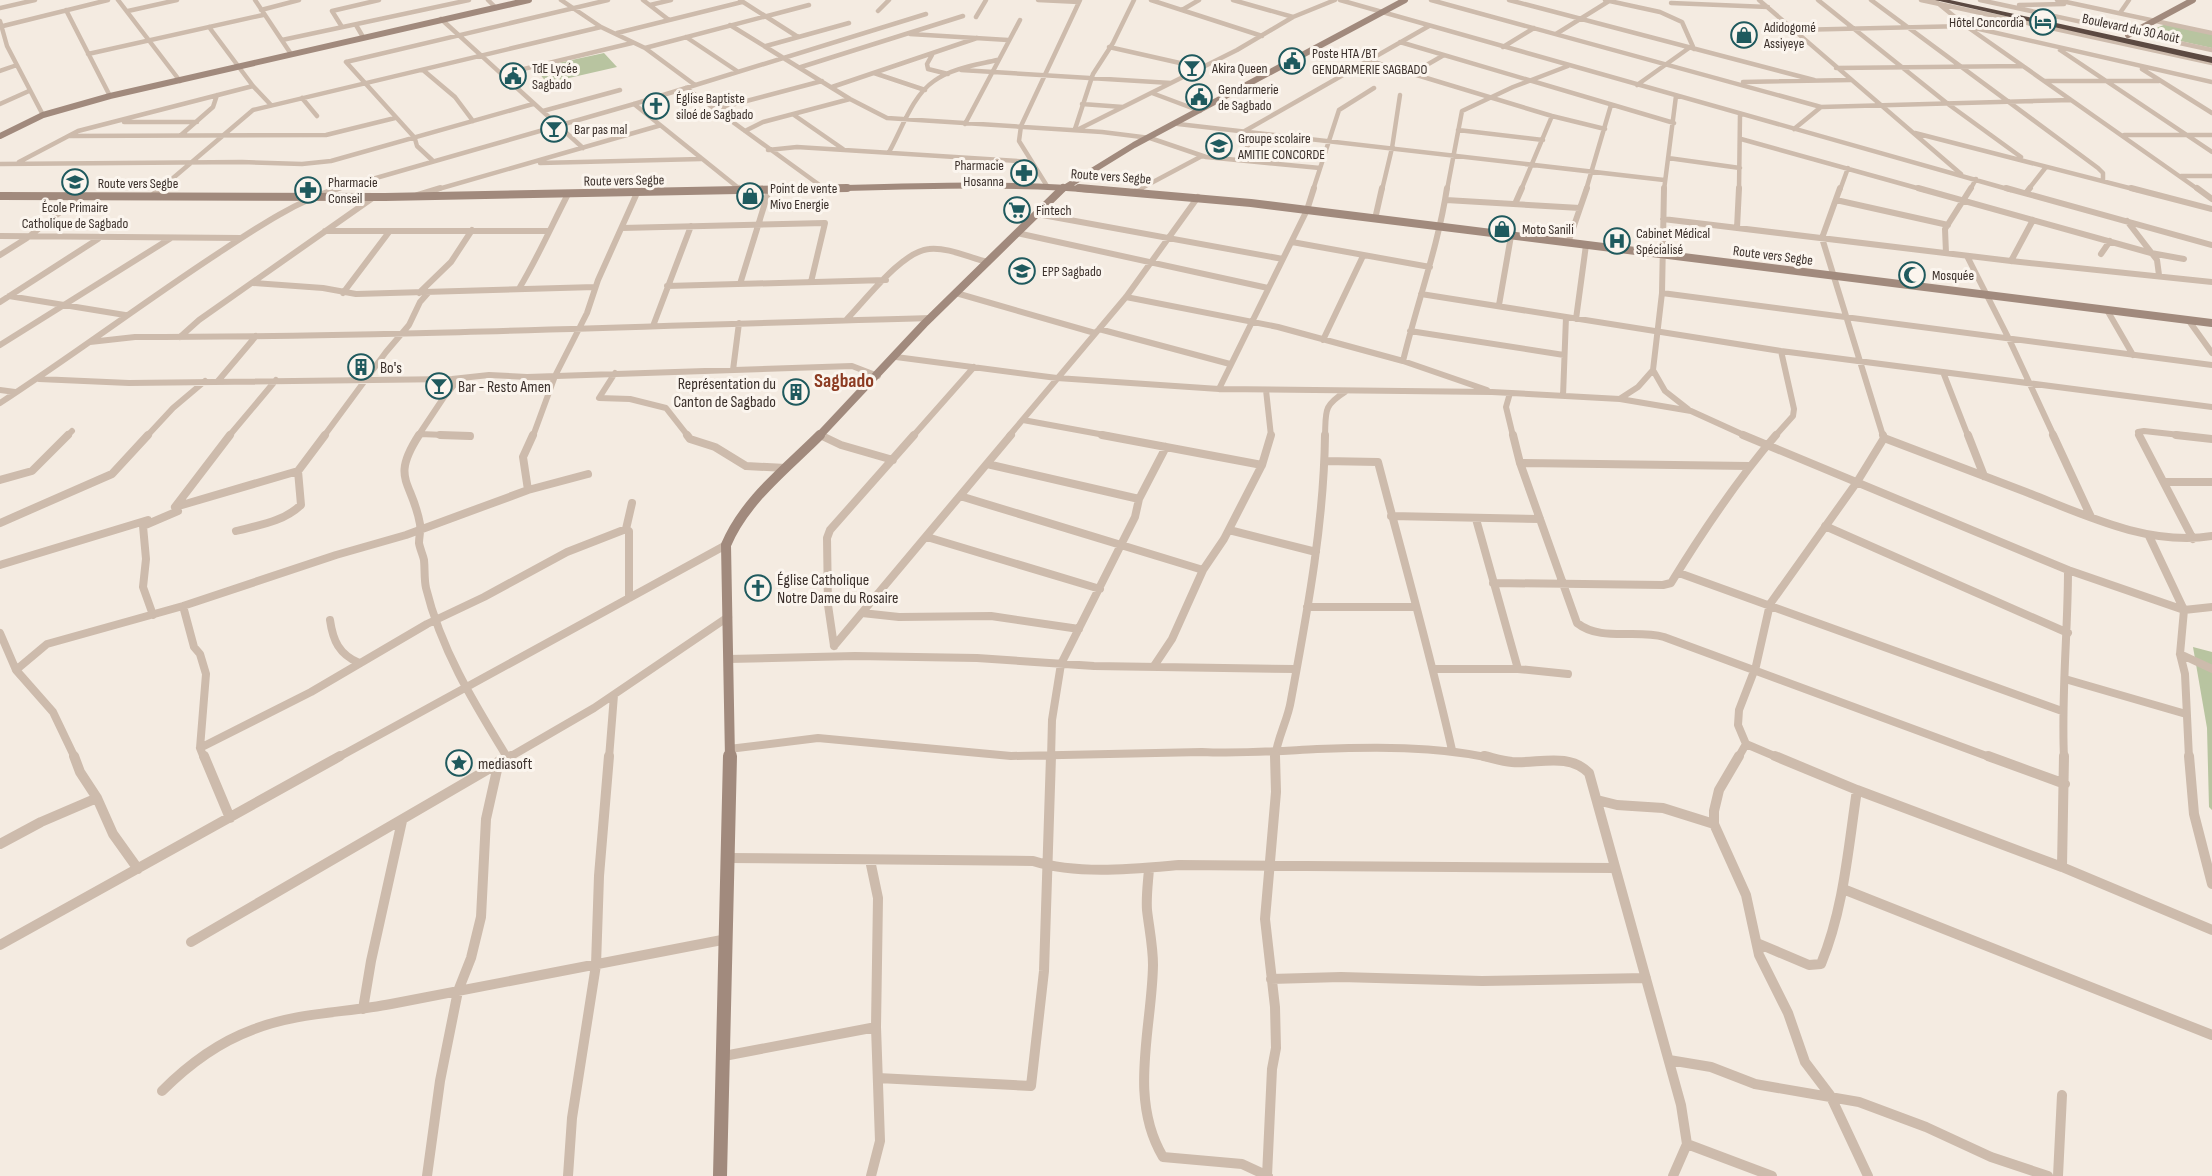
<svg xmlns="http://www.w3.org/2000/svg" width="2212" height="1176" viewBox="0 0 2212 1176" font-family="'Sofia Sans Condensed',sans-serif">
<rect width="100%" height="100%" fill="#f4ebe1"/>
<path fill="#b8c4a0" d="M2166,24L2212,34V48L2144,33Z
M604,53L617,67L547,83L535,68Z
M2193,647L2212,652V810L2209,807L2207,728Z"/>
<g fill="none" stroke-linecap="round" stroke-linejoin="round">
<path stroke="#cdbbac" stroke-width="4.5" d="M118,0L180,81
M255,0L291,54
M488,0L496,8
M561,0L601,27L645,48L695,85
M643,0L669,20
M740,0L798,37
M1038,0L1079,2
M1151,0L1262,36
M1233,0L1293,17
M1340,0L2011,190
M1431,0L1821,107
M1509,0L1814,80
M1605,0L1660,12L1682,22L1694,49
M1759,0L1961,174
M1818,0L1948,104L2021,157
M1871,0L2098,168L2103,173V181
M1921,0L2212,63
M1934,0L1966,26L2199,190
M1980,0L2212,50
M2057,0L2212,33
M1671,3L1768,7
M650,5L671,0
M2019,5L2064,4
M0,8L35,0
M66,10L110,96
M261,10L299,0
M1182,10L1199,0
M128,11L177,0
M878,11L889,0
M2120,13L2129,0
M976,17L986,0
M441,19L583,148
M0,21L7,46L43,115
M356,25L363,37
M730,25L850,99L887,118L1102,132L1150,138L1206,157L1320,168
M3,26L108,0
M209,27L253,86L271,105
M342,27L332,11L379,0
M1794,30L1966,26L2212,82
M617,33L742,2
M910,34L1008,40
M1556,34L1609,1
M686,37L737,71
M282,40L469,0
M1400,42L1674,123
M766,46L849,23
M1109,47L1202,68
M1503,47L1534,28
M645,48L809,5
M2060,50L2212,152
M88,54L263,15
M932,55L927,64L928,69L948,74
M1367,60L1552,116L1605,129
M346,62L608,0
M346,62L414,137
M801,67L963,16
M1836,68L2023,66
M2142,69L2212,113
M423,70L455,97L473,121
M961,70L1171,83
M0,71L17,65
M874,73L925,90
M503,74L632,43
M1411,74L1444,55
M2045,81H2159
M1743,82L1851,80
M1637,85L1689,48
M832,87L977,38
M686,88L825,189
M1152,93L1200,111
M302,98L317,116
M0,104L29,91
M634,104L741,190
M1082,104L1123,107
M716,109L822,81
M543,111L620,90
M794,115L843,149
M124,122H197
M965,124L1020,20
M1178,124L1664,180
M1075,129L1093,74L1113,43L1134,0
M1079,129L1237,50L1293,17L1335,0
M1794,129L1821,107L2071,100
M1458,130L1543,140
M745,131L763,122L850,99
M1243,132L1429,26
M1915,133L2137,190
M181,135L213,107L217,95
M2124,135H2212
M69,136L326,135L395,118
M415,139L417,146L432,160
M1741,139L1924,190
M768,150L797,147L1032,162
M889,152C902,129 912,96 934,81C952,68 976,65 997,60
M1668,158L1740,168
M1241,160L1254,133
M19,162L78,131L253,86
M540,163L701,159
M0,164L242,162L302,164L331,161L533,104
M2181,176H2212
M1047,186L1019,141L1021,126L1080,0
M159,190L253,110L601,27
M334,190L634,104L926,14
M435,190L658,126
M1138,190L1202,156
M1313,190L1339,110L1374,88
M1382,190L1392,148L1400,95
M1447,190L1462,111L1513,87L1568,66
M1521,190L1552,116
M1586,190L1611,105
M1664,190L1676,96
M1739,190L1740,114
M1840,190L1848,168
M1970,190L1976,179
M2028,190L2046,167"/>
<path stroke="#cdbbac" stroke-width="6" d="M739,188L742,191
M1664,188L1662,293L1653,370L1665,391L1688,409
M1840,188L1822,238L1883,436
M1918,188L2151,253L2184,259
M2006,188L2212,245
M2131,188L2212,209
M2197,188L2212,199
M1136,191L1141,188
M2026,193L2030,188
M417,195L440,188
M152,196L161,188
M1446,200L1580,208
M1836,200L1948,225
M1515,204L1522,188
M1037,214L1283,259
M1375,219L1382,188
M1663,219L2011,261L2212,282
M2127,221L2157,260L2159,275L2156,276
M622,228L825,223L811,282
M1737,228L1739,188
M325,231H548
M1017,233L1268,288
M0,236L241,238
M1292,242L1430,267
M1568,243L1587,188
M1946,253L1945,229L1971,188
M2101,254L2110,241
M0,255L27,238L81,196
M1967,256L2009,339L2054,436
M2011,261L2033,220
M253,283L323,288L356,294L595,287
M740,284L769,190
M667,286L886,280
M520,287C538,257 552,225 568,194
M343,293L389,232
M419,293L451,262L472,230
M956,293L1095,333
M1662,293L2212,365
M1421,294L1781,351L2212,407
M9,296L125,315
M1126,297L1278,327L1403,361L1487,390
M0,302L98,239
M1499,305L1511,236
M2107,310L2133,355
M1576,319L1586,245
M846,320C865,301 902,251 929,249C948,247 970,258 988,262
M2189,321L2212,353
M653,326L691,226
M1099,329L1230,364
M1410,331L1564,355
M180,337L199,320L374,197
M1323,340L1363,256
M90,342L135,337C400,337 666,325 931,318
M0,345L171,238
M896,357L1057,378L1219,389L1492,392L1620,399L1691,411L1746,436
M1403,361C1417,303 1438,247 1447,188
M733,370L739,323
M1943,372L1968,436
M615,373L599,398L630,399L666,408L688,436
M39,379L129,383L452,379L489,375L527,377L852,366L878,376
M218,381L256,336
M1219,389L1307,210L1314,188
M0,390L15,392
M1266,390L1271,436
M1510,393L1506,407L1513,436
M1563,396L1566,317
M1621,398L1638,387L1653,370
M0,403C72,356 140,305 211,258C252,231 293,202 339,188
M1023,420L1110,436
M420,434L470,436
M820,435L823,436
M67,436L72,431
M147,436L173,408L205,381
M229,436L276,380
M324,436L386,352L409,325L420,302L428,293
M418,436L444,397L459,379
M533,436L555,376L587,313L598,280L637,193
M913,436L974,367
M1009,436L1126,297L1198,197
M1325,436C1326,411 1323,406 1345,392
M1775,436L1793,416L1794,409L1781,351
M2140,436L2138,432L2144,431L2189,436"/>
<path stroke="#cdbbac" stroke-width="8" d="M419,435C390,480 412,480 420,524C421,531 419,536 419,543C420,549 423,555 424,560C425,570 424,579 426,588C441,650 474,703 507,757
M440,435L470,436
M687,435L690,439L715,447L746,466L786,468
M820,435L841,445L893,460
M1102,435L1262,465
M1513,435L1520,463L1577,623C1601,642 1636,629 1664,637L1992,758
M1743,435L2068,570L2184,610L2212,607
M1968,435L1984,476
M2053,435L2091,517
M2139,435L2193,539
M2176,435L2212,439
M1884,438C1931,456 1979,474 2026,492C2085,515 2147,546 2212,536
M1325,461L1378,462C1403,558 1430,653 1452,750
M1520,463L1749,466
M987,464L1139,499
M0,480L32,471L68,435
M2165,482H2212
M528,490L588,474
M960,496L1203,570
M175,507L230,435
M1391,516L1540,519
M1476,519L1518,669
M0,523L112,474L148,435
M1825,526L2068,633
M1229,530L1316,552
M236,531C259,525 283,522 301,505L298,471
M2149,536L2184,610L2180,654L2185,674L2189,758
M927,537L1100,589
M0,565L148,520
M1679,573L2062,711
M1493,583L1663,585L1671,583C1703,531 1736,481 1776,435
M629,598V531L626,529L632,503
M183,606L194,647L200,654L206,674L200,748L204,758
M1307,607H1415
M862,613L899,617L991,616L1079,629
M153,615L143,587L146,559L143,526L178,511L175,507L298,471L325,435
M330,620C333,641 339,654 359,663
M0,633L16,670L53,712L75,758
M834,646L1011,435
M834,646L828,605L827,538L830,530L914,435
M2180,654L2212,669
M728,659L855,656L977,658L1094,666L1295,669
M1154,666L1172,639L1203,570L1224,539L1262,465L1271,435
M1434,669H1518L1568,674
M16,670L47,644L183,606L336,555L406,535L528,490L523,457L533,435
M2065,679L2186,714
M1746,744L1779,758
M200,748L311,692L427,624L484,597L567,552L626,529
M729,749L818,738L1011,756L1202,752C1241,754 1278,751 1317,749C1375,747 1434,746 1491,758
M337,758L726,545
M508,758L594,708L728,617
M609,758L614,695
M1051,758L1052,720L1061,664L1135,517L1139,499L1166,447
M1275,758C1277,738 1288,720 1291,700C1307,613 1324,524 1325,435
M1738,758L1746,744L1738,725L1739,710L1756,666L1770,604L1857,482L1884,438L1883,435
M2064,758C2061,695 2068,633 2068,570"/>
<path stroke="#cdbbac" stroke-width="10" d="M74,756L80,772L97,798L113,834L138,869
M204,756L230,818
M1484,756C1493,758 1502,761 1512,762C1538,764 1568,752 1589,773L1681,1105L1687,1144L1673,1176
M1739,756L1719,790L1714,811V824L1746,895L1759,955L1788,1013L1805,1062L1830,1095L1868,1176
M1775,756L1857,790L2062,867L2212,930
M1988,756L2065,784
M2189,756L2194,814L2212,884
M1597,800L1617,805L1663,808L1714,824
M0,844L41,822L97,798
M729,858L1033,861C1078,875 1133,869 1179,865L1614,868
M870,860L878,898L876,1027L880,1141L871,1176
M2062,867L2064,756
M1149,869C1148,883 1146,896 1147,910C1149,928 1153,946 1153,965C1152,1029 1128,1098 1163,1157L1242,1164L1268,1176
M1843,889L2212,1035
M191,942L511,756
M1757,943L1809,965L1821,964C1844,908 1848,849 1857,790
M0,945L340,756
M1271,979L1341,977L1482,981L1646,978
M363,1009L371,961L402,821
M724,1056L876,1027
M1669,1060L1711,1067L1755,1084L1859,1102L1926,1127L1991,1157L2048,1176
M878,1078L1031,1086L1044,971L1051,756
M162,1091C188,1065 217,1043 252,1030C297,1012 344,1013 391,1004C503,982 615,961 727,939
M1687,1144L1772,1176
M427,1176L440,1081L458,991L471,958L481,917L486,819L499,761
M568,1176L572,1118L596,965L599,876L609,756
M1267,1176L1272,1069L1276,1048L1275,1007L1265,919L1276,792L1275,756
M2058,1176L2062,1095"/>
<path stroke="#a18a7d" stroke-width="6" d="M2128,35L2193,0
M0,136L43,115L110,96L529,0
M768,190C876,188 989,181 1097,190
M1061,190L1134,145L1405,0"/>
<path stroke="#a18a7d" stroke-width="8" d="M1079,188L1251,203L2212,323
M0,196L385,197L847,188
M819,436L924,324L1063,188"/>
<path stroke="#a18a7d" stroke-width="10" d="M730,758L726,545C745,500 786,469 820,435"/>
<path stroke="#a18a7d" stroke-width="14" d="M720,1176L730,756"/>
<path fill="#5c4a42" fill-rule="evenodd" d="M1935,0H1950L2212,57V63Z"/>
</g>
<defs>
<g id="hotel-ring" transform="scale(1.35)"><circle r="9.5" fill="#fbf5ee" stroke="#1f5a5e" stroke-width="1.5"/><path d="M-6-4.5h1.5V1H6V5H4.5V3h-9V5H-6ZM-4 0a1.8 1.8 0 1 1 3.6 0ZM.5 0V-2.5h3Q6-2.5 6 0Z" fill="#1f5a5e"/></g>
<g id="shop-ring" transform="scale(1.35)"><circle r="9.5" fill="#fbf5ee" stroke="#1f5a5e" stroke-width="1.5"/><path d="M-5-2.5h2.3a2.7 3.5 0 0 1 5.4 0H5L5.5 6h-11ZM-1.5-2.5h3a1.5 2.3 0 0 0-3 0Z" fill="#1f5a5e"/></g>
<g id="civic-ring" transform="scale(1.35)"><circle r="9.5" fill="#fbf5ee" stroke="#1f5a5e" stroke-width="1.5"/><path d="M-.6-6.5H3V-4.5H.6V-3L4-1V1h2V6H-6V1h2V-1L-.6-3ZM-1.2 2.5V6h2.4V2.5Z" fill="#1f5a5e"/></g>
<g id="bar-ring" transform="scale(1.35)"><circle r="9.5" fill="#fbf5ee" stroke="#1f5a5e" stroke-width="1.5"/><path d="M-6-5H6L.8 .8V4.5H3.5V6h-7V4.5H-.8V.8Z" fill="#1f5a5e"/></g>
<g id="church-ring" transform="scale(1.35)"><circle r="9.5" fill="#fbf5ee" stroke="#1f5a5e" stroke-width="1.5"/><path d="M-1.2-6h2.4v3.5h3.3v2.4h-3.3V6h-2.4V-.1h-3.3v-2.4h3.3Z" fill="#1f5a5e"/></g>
<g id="school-ring" transform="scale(1.35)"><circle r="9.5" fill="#fbf5ee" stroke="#1f5a5e" stroke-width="1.5"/><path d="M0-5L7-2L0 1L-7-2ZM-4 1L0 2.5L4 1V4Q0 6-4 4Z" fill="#1f5a5e"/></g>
<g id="pharmacy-ring" transform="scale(1.35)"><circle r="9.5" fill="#fbf5ee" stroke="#1f5a5e" stroke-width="1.5"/><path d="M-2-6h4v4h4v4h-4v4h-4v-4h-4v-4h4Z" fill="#1f5a5e"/></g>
<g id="supermarket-ring" transform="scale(1.35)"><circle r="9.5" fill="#fbf5ee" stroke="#1f5a5e" stroke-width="1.5"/><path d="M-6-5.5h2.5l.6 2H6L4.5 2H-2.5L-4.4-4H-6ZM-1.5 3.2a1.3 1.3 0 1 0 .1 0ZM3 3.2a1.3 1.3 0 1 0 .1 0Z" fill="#1f5a5e"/></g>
<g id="hospital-ring" transform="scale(1.35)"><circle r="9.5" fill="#fbf5ee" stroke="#1f5a5e" stroke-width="1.5"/><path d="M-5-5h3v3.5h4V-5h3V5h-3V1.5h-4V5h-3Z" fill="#1f5a5e"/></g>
<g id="mosque-ring" transform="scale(1.35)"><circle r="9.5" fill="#fbf5ee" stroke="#1f5a5e" stroke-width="1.5"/><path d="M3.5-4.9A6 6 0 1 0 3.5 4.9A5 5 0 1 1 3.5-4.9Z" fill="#1f5a5e"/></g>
<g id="building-ring" transform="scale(1.35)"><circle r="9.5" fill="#fbf5ee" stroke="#1f5a5e" stroke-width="1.5"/><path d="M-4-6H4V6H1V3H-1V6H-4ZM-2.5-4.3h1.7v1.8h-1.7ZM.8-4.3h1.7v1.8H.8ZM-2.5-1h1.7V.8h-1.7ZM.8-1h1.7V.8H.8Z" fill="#1f5a5e"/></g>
<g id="sight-ring" transform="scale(1.35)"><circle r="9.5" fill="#fbf5ee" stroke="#1f5a5e" stroke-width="1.5"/><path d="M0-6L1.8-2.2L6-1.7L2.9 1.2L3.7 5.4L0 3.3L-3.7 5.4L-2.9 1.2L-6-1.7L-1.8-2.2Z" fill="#1f5a5e"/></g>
</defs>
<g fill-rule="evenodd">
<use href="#hotel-ring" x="2043" y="22"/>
<use href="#shop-ring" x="1744" y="35"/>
<use href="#civic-ring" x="1292" y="61"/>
<use href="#bar-ring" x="1192" y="68"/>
<use href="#civic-ring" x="513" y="76"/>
<use href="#civic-ring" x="1199" y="97"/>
<use href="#church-ring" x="656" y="106"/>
<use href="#bar-ring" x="554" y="129"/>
<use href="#school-ring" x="1219" y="146"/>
<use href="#pharmacy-ring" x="1024" y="173"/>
<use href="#school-ring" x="75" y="182"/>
<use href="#pharmacy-ring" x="308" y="190"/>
<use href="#shop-ring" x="750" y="196"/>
<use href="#supermarket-ring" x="1017" y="210"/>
<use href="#shop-ring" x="1502" y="229"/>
<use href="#hospital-ring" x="1617" y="241"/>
<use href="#school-ring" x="1022" y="271"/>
<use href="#mosque-ring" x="1912" y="275"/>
<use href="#building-ring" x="361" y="367"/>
<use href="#bar-ring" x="439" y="386"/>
<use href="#building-ring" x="796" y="392"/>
<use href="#church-ring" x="758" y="588"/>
<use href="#sight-ring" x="459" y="763"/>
</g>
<g text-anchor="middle" stroke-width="6" stroke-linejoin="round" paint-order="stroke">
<g font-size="14" fill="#3b302b" stroke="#fbf5ee" text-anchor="start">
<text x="2024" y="27" text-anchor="end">Hôtel Concordia</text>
<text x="1764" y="32">Adidogomé<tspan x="1764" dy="16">Assiyeye</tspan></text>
<text x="1312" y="58">Poste HTA /BT<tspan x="1312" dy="16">GENDARMERIE SAGBADO</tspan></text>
<text x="532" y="73">TdE Lycée<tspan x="532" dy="16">Sagbado</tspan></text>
<text x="1212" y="73">Akira Queen</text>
<text x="1218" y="94">Gendarmerie<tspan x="1218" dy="16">de Sagbado</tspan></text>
<text x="676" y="103">Église Baptiste<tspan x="676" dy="16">siloé de Sagbado</tspan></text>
<text x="574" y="134">Bar pas mal</text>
<text x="1238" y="143">Groupe scolaire<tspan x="1238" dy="16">AMITIE CONCORDE</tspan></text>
<text x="1004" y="170" text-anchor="end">Pharmacie<tspan x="1004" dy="16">Hosanna</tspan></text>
<text x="328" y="187">Pharmacie<tspan x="328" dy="16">Conseil</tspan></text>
<text x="770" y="193">Point de vente<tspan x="770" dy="16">Mivo Energie</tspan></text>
<text x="75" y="212" text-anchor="middle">École Primaire<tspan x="75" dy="16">Catholique de Sagbado</tspan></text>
<text x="1036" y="215">Fintech</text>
<text x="1522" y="234">Moto Sanili</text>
<text x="1636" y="238">Cabinet Médical<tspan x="1636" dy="16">Spécialisé</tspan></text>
<text x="1042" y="276">EPP Sagbado</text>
<text x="1932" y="280">Mosquée</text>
</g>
<g font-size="14" fill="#3b302b" stroke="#fbf5ee">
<text transform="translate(2131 28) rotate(12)" y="5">Boulevard du 30 Août</text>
<text transform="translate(1111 176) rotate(4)" y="5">Route vers Segbe</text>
<text transform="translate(624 180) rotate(-1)" y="5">Route vers Segbe</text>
<text x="138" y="188">Route vers Segbe</text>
<text transform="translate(1773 255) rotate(7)" y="5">Route vers Segbe</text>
</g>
<g font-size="16" fill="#3b302b" stroke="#fbf5ee" text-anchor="start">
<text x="380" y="373">Bo's</text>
<text x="776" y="389" text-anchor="end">Représentation du<tspan x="776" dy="18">Canton de Sagbado</tspan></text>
<text x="458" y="392">Bar - Resto Amen</text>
<text x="777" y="585">Église Catholique<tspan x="777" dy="18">Notre Dame du Rosaire</tspan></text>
<text x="478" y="769">mediasoft</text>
</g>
<g font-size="20" font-weight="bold" fill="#8c3b22" stroke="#fbf5ee">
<text x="844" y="387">Sagbado</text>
</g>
</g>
</svg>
